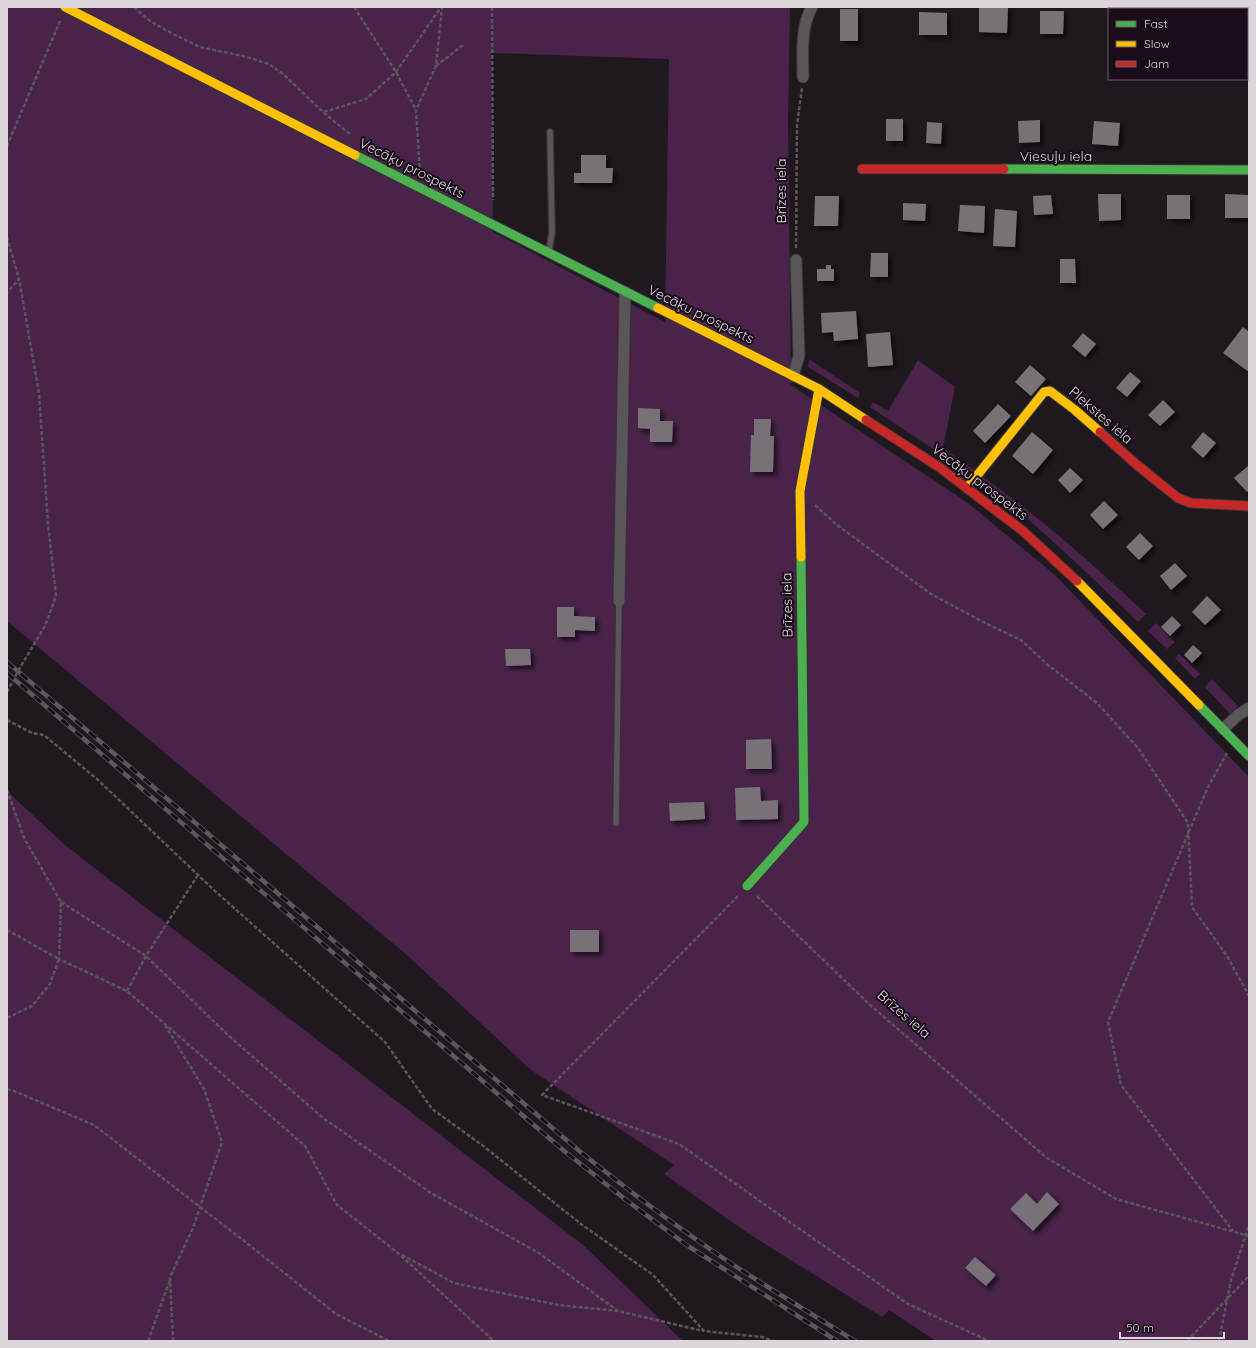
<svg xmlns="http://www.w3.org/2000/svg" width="1256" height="1348" viewBox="0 0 1256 1348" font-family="Quicksand,sans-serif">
<defs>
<filter id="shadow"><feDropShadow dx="3.5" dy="3.5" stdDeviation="2" flood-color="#0009"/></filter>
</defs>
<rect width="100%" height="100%" fill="#1f191f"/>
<path fill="#492349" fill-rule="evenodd" d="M7,7H790L788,119L791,385L968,503L1055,575L1249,777V1341H936L889,1310L882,1317L749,1234L664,1174L674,1165L531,1070L408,956L7,621ZM491,53L669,59L665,322L493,232Z
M809,359L860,393L858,398L808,367Z
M918,360L955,387L943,448L974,470L971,474L870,407L873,402L888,411Z
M983,477C1041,518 1094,565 1146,614L1138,622C1087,573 1037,524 981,480Z
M1156,623L1175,642L1167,649L1148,631Z
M1179,654L1200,674L1195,679L1175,658Z
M1212,679L1238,706L1230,714L1205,687Z
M7,791L66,846L583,1245L683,1341H7Z"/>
<path fill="#787278" filter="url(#shadow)" d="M979,7H1008L1007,33L979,32Z
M1131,7H1154L1153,9H1131Z
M840,9H858V41H840Z
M1040,11H1064L1063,34H1040Z
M919,12L947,13V35H919Z
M886,119H903V141H886Z
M1040,120V142L1019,143L1018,121Z
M1094,121L1120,123L1118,146L1092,144Z
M927,122L942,123L941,144L926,143Z
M581,155H606V168H613L612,183H574V173H581Z
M1098,194H1121V220L1099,221Z
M1225,194L1249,195V218H1225Z
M1051,195L1053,214L1034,215L1033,196Z
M1167,195H1190V219H1167Z
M815,196H839L838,226H814Z
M903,203L926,204L925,221L903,220Z
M960,205L985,206L984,233L958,231Z
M995,209L1017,211L1015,247L993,246Z
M871,253H888V277H870Z
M1060,259H1075L1076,283H1060Z
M826,265H831V269H834V281H817V269H826Z
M856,311L858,339L834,341L833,332L822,333L821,313Z
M1243,327L1249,332V372L1223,353Z
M890,332L893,365L868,367L866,334Z
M1083,333L1096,344L1085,357L1072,346Z
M1030,365L1046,379L1031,396L1015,382Z
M1130,372L1141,381L1127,397L1116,388Z
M1163,400L1175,412L1160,426L1148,415Z
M998,404L1011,416L985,443L973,431Z
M638,408L660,409V421H673L672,442H650V429L638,428Z
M754,419H771L770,436H774L773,472H750L751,435H754Z
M1032,432L1053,450L1033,474L1012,456Z
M1203,432L1216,443L1203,458L1191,447Z
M1249,465V490L1247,492L1234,478Z
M1070,468L1083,480L1070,493L1058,480Z
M1104,501L1118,515L1103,529L1090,515Z
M1140,533L1153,546L1139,560L1126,547Z
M1175,563L1187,576L1171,590L1160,576Z
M1207,596L1221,610L1205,625L1192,612Z
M557,607H574V616L595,617V631L575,630V637H557Z
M1172,616L1181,625L1170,636L1161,627Z
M1193,645L1202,653L1192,663L1184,655Z
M505,649H530L531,665L506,666Z
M771,739L772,769H746V740Z
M760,787L761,801L778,800V819L736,820L735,788Z
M704,802L705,819L670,821L669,803Z
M570,930H599V952H570Z
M1047,1192L1059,1204L1033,1231L1010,1209L1026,1193L1037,1204Z
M975,1257L996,1275L986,1286L965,1268Z"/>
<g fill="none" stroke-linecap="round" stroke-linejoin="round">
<g stroke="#373336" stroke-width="8">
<path id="lane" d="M549,251L552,232L550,132
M616,823L619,601"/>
</g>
<g stroke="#373336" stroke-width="13">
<path id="street" d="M803,77C803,54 800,28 812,7
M793,376L799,356L796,260
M619,601L625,292
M1223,729L1238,715L1249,708"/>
</g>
<g stroke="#373336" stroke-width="11">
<path id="fast" d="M355,155L658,308
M1004,169L1249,170
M1199,705L1249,756
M747,886L804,822L801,557"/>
</g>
<g stroke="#373336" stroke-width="11">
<path id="slow" d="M65,7L355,155
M658,308L819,389L866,420
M967,488L1044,392L1050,391L1075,410L1100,432
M801,557L800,491L819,389
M1077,581L1199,705"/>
</g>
<g stroke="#373336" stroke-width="11">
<path id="jam" d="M862,169H1004
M866,420L939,467L1023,531L1077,581
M1100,432L1137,465L1178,498L1191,503L1249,506"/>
</g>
<path stroke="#5a555a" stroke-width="2.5" stroke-dasharray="4 2" stroke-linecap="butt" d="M134,7L150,21L173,34L200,47L247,57L269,64L283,74L323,112L351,135
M354,7L396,72L416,110
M492,7L493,200
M436,66L463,45
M324,112L366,99L396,72L441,7
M7,146L60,21
M420,173L416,110L436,66L442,7
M7,237L19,279L7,293
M796,248L797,125L802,88
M815,505L837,525L931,594L987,624L1021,640L1048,665L1097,703L1138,748L1188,823L1192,907L1227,956L1249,996
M7,692L18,671L45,626L56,596L48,524L39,393L19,279
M7,720L32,733L44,735L98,780L216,892L385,1042L432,1109L482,1145L581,1224L653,1275L704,1331L762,1337L773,1341
M1227,753L1208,787L1108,1022L1121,1085L1233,1231
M7,790L24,838L61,902L59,959L127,991L305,1146L337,1205L398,1253L494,1341
M738,896L542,1095L679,1144L791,1223L908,1304L989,1341
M757,896L869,1004L1047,1158L1116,1199L1249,1236
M61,902L146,956L229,1036L323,1118L431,1193L539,1253L618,1311
M7,930L59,959L50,984L32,1006L7,1018
M127,991L146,956L198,875
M165,1025L204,1089L222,1142L193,1228L170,1277L173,1341
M7,1089L14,1091L94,1125L248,1244L336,1314L389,1341
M402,1255L454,1283L558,1305L618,1311L703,1331
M148,1341L170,1280
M1187,1341L1249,1276
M1219,1341L1231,1280L1249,1225"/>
<use href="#lane" stroke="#5a555a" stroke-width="5.5"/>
<use href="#street" stroke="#5a555a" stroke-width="11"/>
<use href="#fast" stroke="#4caf50" stroke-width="9"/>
<use href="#slow" stroke="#ffc107" stroke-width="9"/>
<use href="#jam" stroke="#c62828" stroke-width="9"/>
<g stroke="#5c585c" stroke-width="4.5">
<path id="rail" d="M7,662L577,1149C625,1188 674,1225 726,1260C768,1288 812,1314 855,1341
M7,673L563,1150L626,1200L688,1246L837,1341"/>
</g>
<use href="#rail" stroke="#180d18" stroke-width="3" stroke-dasharray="9" stroke-linecap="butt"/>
</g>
<g text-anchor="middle" stroke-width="4" stroke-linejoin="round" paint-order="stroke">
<g font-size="14" fill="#ddd5dc" stroke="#180d18">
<text x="1056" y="161">Viesuļu iela</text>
<text transform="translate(412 168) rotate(27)" y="5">Vecāķu prospekts</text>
<text transform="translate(781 191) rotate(-90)" y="5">Brīzes iela</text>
<text transform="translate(701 314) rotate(26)" y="5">Vecāķu prospekts</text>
<text transform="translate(1101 415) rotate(41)" y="5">Plekstes iela</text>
<text transform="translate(980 482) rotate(37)" y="5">Vecāķu prospekts</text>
<text transform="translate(787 605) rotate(-91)" y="5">Brīzes iela</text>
<text transform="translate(904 1014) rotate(41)" y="5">Brīzes iela</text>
</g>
</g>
<rect width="1256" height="1348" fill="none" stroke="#ddd5dc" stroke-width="16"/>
<rect x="1108" y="8" width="140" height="72" fill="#180d18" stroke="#675d66"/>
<rect x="1116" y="21" width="20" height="6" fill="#4caf50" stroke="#675d66"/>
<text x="1144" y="28" font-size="12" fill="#ddd5dc">Fast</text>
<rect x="1116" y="41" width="20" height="6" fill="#ffc107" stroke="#675d66"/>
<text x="1144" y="48" font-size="12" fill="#ddd5dc">Slow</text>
<rect x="1116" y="61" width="20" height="6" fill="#c62828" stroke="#675d66"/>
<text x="1144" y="68" font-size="12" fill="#ddd5dc">Jam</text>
<path d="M1120 1332v6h104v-6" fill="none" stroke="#ddd5dc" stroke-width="2"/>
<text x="1126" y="1332" font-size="12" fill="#ddd5dc" stroke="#180d18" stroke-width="3" paint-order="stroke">50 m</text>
</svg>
